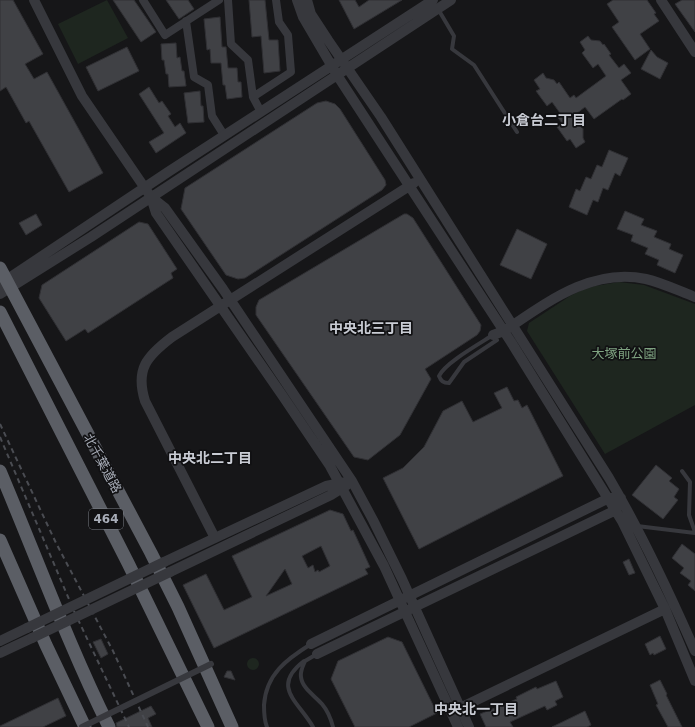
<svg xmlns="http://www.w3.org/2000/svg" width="695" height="727" viewBox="0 0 695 727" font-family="'DejaVu Sans','Noto Sans JP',sans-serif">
<rect width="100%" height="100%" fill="#161618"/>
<path fill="#1e261f" d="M107,0L128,38L78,64L58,24Z
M619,282L644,285L695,304V405L605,454L527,331L529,323L570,296L582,290L595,286Z
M247 664a6 6 0 1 1 12 0a6 6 0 1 1-12 0Z"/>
<path fill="#404145" stroke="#303034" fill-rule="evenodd" d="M0,0H13L43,54L25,64L34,79L47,72L103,173L69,192L29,121L26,123L6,87L0,91Z
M113,0H134L156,32L141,42Z
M166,0H188L194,9L179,19Z
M249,0H265L269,40H278L280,71L264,73L261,36L252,37Z
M339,0H355L359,7L369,0H402L354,29Z
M613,0H647L656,13L654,14L659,21L640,34L650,49L635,60L612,27L619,22L607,4Z
M682,0H695V32L675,4Z
M220,17L222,47H226L228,68H237L238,82H241L242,97L227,99L225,85H223L221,63H211L210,49L207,50L204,19Z
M588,36L591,40L600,41L603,45L604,44L611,54L609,55L619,68L624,64L631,73L621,80L631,94L623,100L622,99L594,119L585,107L576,114L583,123L581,125L583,129V138L585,142L576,148L570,139L567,141L557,127L562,123L556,115L560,113L552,102L547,106L536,91L540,89L534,80L543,73L546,78L554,80L557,84L559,82L570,98L574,95L576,98L606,76L598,64L593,68L582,53L585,50L580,42Z
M176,43L177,58L180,57L182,71H184L186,86L169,87L168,74H166L164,60H162L161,44Z
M127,47L139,71L98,91L86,67Z
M651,50L657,57L668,63L660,79L641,69Z
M149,87L159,103L162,101L171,114L168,116L175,127L180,123L186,133L156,153L149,142L164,133L139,94Z
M200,91L201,106H203L204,122L188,123L184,93Z
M326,101L335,104L340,109L385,180L386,185L382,190L245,278L238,279L226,275L181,209L185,188L317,103Z
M609,150L628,158L620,176L615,173L608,190L603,188L598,202L593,200L587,215L569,207L576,189L580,191L586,177L591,179L597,165L602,167Z
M625,211L644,219L641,225L657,231L654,237L671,244L669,249L683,255L675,273L657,265L659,260L645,254L648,248L631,241L633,235L617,229Z
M36,214L42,225L26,235L19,223Z
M404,214H407L413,218L481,325L480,331L477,335L425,369L431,379L400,435L368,460L354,457L256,315V307L259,300Z
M139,222L148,224L177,269L171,273L173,278L88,333L85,329L66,341L39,298L42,285Z
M517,229L547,244L531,279L500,265Z
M507,387L514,401L518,400L522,408L527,405L563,476L419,549L383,478L403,468L424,447L443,411L462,401L473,422L502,408L494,393Z
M656,465L672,478L669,481L679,489L674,497L678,500L663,519L632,495Z
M330,510L343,514L351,531L353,530L370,567L365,569L368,574L214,648L183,585L206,574L224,610L252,597L232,556ZM321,546L330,566L319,572L318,570L315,572L313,565L308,568L302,556ZM285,569L292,584L266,596Z
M682,544L695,554V591L688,585L691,581L680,573L684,568L672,558Z
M629,559L635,573L629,575L623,562Z
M660,636L666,649L654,655L653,653L650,655L645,644Z
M388,637L402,642L437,713L409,727H355L331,679L338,661Z
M101,639L108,654L101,658L93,642Z
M227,671H231L235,680L224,677Z
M660,680L667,694L666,695L682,727H668L656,705L658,704L650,685Z
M556,681L563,697L555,701L557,705L547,710L545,706L510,722L513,727H486L480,714L517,699L516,697L536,687L537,689Z
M58,698L66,716L43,727H0V726Z
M151,706L156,714L148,718L152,727H117L116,723Z
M585,711L591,725L587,727H552Z"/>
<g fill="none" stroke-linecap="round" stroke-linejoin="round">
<path stroke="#37383d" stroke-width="4" d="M438,9L454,36L452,49L474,65L517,132
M493,335C479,344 445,363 439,376C441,381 443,383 449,383L464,362L497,340
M682,471L690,482L689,515L695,532
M637,526L695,533
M317,654L305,661C303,666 300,671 301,677C302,688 315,696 322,704C327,710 331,719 333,727
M304,661C270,687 299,702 313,727
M267,727C264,720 264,712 264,705C266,674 287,659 311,644"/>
<path stroke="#37383d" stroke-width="8" d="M143,0L165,35L219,0
M228,0L231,44L248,60L253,97L291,72L288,35L279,22L276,0
M186,21L194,77L208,85L212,116L224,135
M253,97L261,112"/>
<path stroke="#37383d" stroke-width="10" d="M34,0L82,96L151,197L156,213L282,395L330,466L384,566L458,727
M297,0L303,17L337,75L511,342L622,521L665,609L695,681
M307,0L311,14L328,40L381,117L609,478C642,534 669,592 695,651
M661,0L695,52
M151,197L165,208L223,289L352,481L373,520L402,579L469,727
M0,284L168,172L433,0
M0,294L91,237L451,0
M493,335L504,331C546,303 592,267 646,279C663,283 679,291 695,297
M215,538L145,401C135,369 147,356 172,337L414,183
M164,562L326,486L346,482
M170,572L331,495L347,485
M0,641L27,628
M311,644L609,498H621L616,510L317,654
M0,653L32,638
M460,708L665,609"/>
<path stroke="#5b5e65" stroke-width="13" d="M0,268L151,553L178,607L232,727
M0,312L128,563L208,727
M0,471C36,556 68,644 109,727
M0,540L46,645L85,727"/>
<path stroke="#4a4c52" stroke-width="2" stroke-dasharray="5 4" stroke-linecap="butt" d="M0,424L56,543L113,651L148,727
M0,437L74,611L129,727"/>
<path stroke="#37383d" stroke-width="6" d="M82,727L211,664"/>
<path stroke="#37383d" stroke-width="10" d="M27,628L164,562
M32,638L170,572"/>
</g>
<g text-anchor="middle" stroke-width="3.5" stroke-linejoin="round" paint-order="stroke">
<rect fill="#111113" stroke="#7b7e86" stroke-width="1" x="89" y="509" width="34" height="20" rx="3"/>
<g font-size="12" font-weight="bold" fill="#a8adb8">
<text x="106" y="523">464</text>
</g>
<g font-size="13" fill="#7fa381" stroke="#111113">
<text x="624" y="358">大塚前公園</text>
</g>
<g font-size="13" fill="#a8adb8" stroke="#111113">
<text transform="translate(103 463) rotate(62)" y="5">北千葉道路</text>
</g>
<g font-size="14" font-weight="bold" fill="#c9ccd4" stroke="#111113">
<text x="544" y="125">小倉台二丁目</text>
<text x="371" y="333">中央北三丁目</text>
<text x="210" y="463">中央北二丁目</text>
<text x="476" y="714">中央北一丁目</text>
</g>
</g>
</svg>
